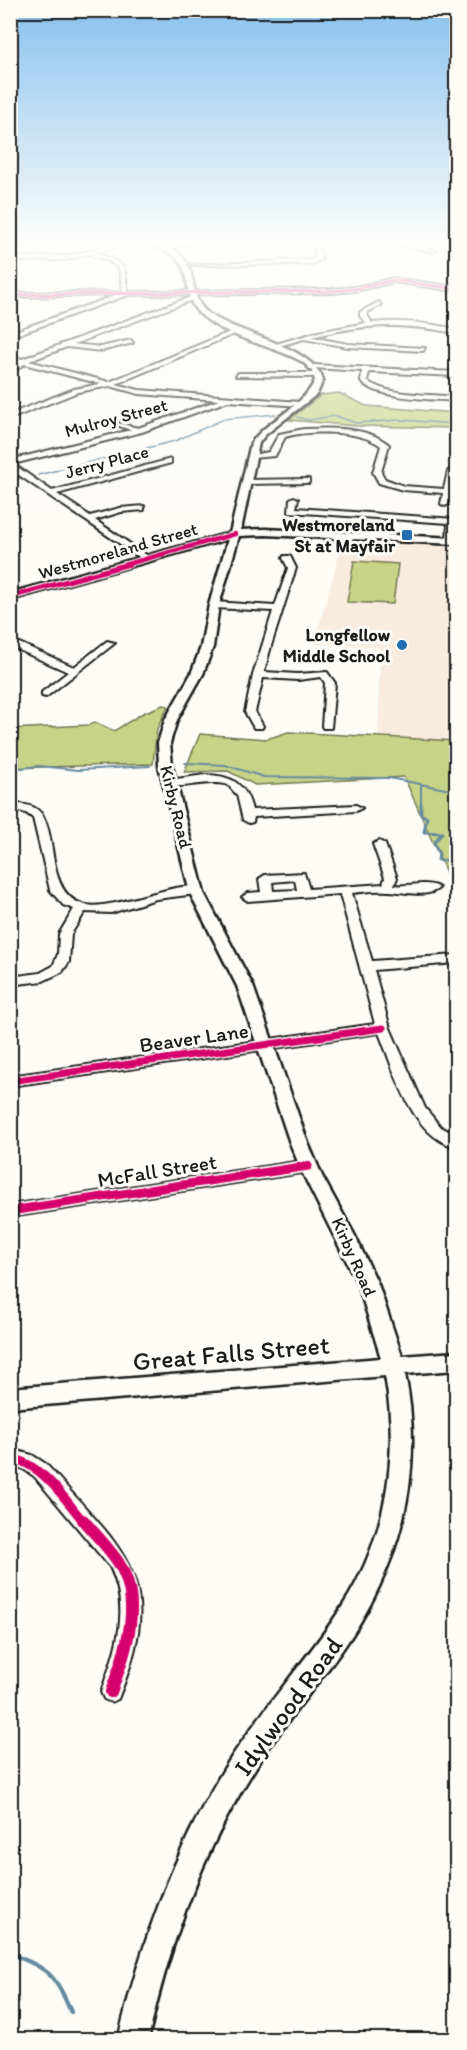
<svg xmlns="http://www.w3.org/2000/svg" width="467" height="2050" viewBox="0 0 467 2050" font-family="Itim,sans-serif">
<rect width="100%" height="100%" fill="#fdfcf7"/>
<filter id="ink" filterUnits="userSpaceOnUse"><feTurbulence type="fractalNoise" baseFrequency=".0167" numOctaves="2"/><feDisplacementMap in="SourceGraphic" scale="12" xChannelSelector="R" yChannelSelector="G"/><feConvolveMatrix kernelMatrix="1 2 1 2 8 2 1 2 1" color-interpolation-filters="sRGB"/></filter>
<g filter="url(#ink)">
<path fill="#f9ebdd" d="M344,538L456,543V746L378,750L380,647L314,644Z"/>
<path fill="#c7d487" stroke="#727852" stroke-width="1.5" d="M339,393L366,406L456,413V428L357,426L289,420L321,395Z
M354,561L398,564L393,604L347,602Z
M163,705L168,706L157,729L153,764L11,768V729L89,725L95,722L114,731L143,713Z
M288,732L456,741V895L404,777L255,785L228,771L184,772L200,734L267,739Z"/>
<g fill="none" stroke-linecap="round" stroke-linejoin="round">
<path stroke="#668ba0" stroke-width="1.5" d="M297,417L308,420L336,416L356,423L401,420L456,424
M38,475L175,441L224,419L276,414
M10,481L21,478"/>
<path stroke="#668ba0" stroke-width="2" d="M185,763L225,765L264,777L389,778L456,791
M10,769L39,766L78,770L150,766
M421,785V804"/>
<path stroke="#668ba0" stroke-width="3" d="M421,803V815L427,817L424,832L442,833L434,843L439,854L438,860L444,861L453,857L456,859
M456,860L454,867L456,872"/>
<path stroke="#668ba0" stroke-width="4.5" d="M10,1954C47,1967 56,1975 71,2012"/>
<g stroke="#1c1c1c" stroke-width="4">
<path id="minor" d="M135,240H144L94,253L113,259L124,267L128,292L331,289L355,287L394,278L456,287V291L394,282L355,291L331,293L128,295L10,337V333L117,295L10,297V293L123,292L119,269L109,261L88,254L66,260L10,261V257L66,256Z
M198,240H209L165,249L162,247Z
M270,240H316L322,259L313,264L183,265L312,260L316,258L313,244L268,243Z
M379,240H389L436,250L433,252Z
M193,296L195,299L74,344L101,347L131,340L133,343L101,351L67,347L29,361L109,382L237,329L239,332L116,384L139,390L300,402L303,404L300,406L228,401L142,432L13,464L52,491L171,459V463L57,494L90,516L120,508L144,506V510L121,512L95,520L148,556V560L145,561L10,469V460L131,430L110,423V421L138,428L219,400L139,394L110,386L78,392L10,419V414L74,389L101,384L24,364L10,375V369L18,362L10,360V356L22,359Z
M379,302L381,305L366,313L372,323C401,320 428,323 456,329V333C401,323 367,323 311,337L348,344L425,348L423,351L348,347L304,339L272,348L269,346L318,332L366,323L360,316V312Z
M314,365L456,372V376L369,372L367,381C387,396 431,394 456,397V401C431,399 379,399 361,382L362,371L312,368Z
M238,373H319L322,375L319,377L236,376Z
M304,429C330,428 368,426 389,445L381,472L385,479L404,486L444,489L448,471L455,469L452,489L456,490V494H451L449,504L445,506L441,504L443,493L403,490L379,483L373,472L381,446C360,430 309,430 285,437L275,456L252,458L248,456L269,452L279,434Z
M452,444H456V448H452Z
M306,479H309V483L246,484L242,482L246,480Z
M294,497L298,499L296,508L455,519V541L451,543L447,541L448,523L289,512L290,499Z
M284,556H290L296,568L271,646L264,672L298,674L327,672L335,683L331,728H323L322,726L325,683L321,677L298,680L263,678L255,712L263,726L262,728H254L245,712L253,675L273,611L214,608L210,605L214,602L275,606L288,568L283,558Z
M10,639L74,667L107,641L115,643L46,697L42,696V692L68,672L10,646Z
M205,775C232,775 246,784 252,810L356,805L362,808L356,811L254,817L253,822L249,823L243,820L237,795L228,785C210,778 175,792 164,783L169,780Z
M10,803C17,804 26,804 33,807C62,820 41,890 82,904C111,914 186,875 202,890L196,894L156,899L111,913L85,912L71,934L69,962L62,972L43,981L10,985V977L40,973L53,966L58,954L59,934L74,909L63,905L50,890L33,818L26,813L10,809Z
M379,841L385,844L397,878L394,885C407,887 429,880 439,888C427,899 402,891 387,891C375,890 363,892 352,893L372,961L456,955V963L374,970L390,1028L425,1108L441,1127L456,1135V1147C411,1136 395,1072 379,1033L10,1086V1076L375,1024L340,894L248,901L242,897L248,893L261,892L259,879L265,875L304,873L309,889L383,884L385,878L373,844ZM295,880L297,890L273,891L272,882Z
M308,1160L313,1162L316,1166L313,1170L308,1172L10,1217V1205Z
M10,1449L32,1455L46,1464C123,1552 169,1576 118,1699L111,1702L104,1699L101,1692C116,1650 131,1609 110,1567L34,1476L22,1468L10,1466Z"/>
</g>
<g stroke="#1c1c1c" stroke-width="5">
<path id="major" d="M145,240C153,240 159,242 167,246C204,264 184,296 209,314C241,336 311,345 323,380L317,394L265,435L259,443L241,530L265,529L456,538V544L265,535L239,536L219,605L213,647L203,674L177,720L170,743L172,766L204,893L253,986L308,1143L322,1176L355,1236L378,1284L402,1356L456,1352V1370L405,1374C426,1475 399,1571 340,1653C307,1698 270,1741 242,1790C197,1867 167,1952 148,2040H118C140,1946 174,1852 224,1769C259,1712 305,1663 342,1607C386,1539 400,1456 385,1376L10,1408V1388L381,1358L358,1284L304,1176L290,1143L237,986L190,893L159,766L158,743L165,720L191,674L201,647L209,605L228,539L10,600V593L230,533L251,443C268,419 304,407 315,380L312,371L303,362C270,344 227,339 199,313C184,299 191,277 180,262C171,250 156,248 145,240Z"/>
</g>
<use href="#minor" fill="#fdfcf7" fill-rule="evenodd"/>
<use href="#major" fill="#fdfcf7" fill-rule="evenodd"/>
<g stroke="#fdfcf7" stroke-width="4.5">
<path id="cycleway-far5" d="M10,295L331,291L355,289L394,280L456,289"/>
</g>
<g stroke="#fdfcf7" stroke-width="7">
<path id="cycleway-far4" d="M124,565L235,534"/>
</g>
<g stroke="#fdfcf7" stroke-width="8">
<path id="cycleway-far3" d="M10,597L129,564"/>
</g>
<g stroke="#fdfcf7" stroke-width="10">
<path id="cycleway-far2" d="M10,1081L383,1028"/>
</g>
<g stroke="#fdfcf7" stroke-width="13">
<path id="cycleway-far1" d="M10,1211L308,1166
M10,1457C44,1466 62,1496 84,1522"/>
</g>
<g stroke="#fdfcf7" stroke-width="16">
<path id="cycleway" d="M83,1520C94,1533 106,1545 116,1559C145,1599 126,1651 111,1692"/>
</g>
<use href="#cycleway-far5" stroke="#d6006c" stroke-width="3"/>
<use href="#cycleway-far4" stroke="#d6006c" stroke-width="4.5"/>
<use href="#cycleway-far3" stroke="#d6006c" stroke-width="5"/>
<use href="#cycleway-far2" stroke="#d6006c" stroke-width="7"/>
<use href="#cycleway-far1" stroke="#d6006c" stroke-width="9"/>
<use href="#cycleway" stroke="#d6006c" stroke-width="12"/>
</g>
</g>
<linearGradient id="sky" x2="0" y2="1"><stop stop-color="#87c1ee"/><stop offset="0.46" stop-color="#fefefb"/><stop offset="1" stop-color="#fefefb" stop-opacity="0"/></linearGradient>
<rect width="467" height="527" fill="url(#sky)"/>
<g fill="#1f6fb2" stroke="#fdfcf7" stroke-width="2">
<rect x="401" y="529" width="12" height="12" rx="3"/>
<circle cx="402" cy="645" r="6"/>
</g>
<g text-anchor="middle" stroke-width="6" stroke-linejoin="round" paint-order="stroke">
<g font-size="18" fill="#1c1c1c" stroke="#fdfcf7">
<text transform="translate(116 418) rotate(-15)" y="6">Mulroy Street</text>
<text transform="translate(107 462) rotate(-15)" y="6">Jerry Place</text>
<text transform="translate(118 551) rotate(-16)" y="6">Westmoreland Street</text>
<text transform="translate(176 807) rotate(76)" y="6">Kirby Road</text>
<text transform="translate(354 1257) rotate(66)" y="6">Kirby Road</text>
</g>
<g font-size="18" font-weight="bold" fill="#1c1c1c" stroke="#fdfcf7" text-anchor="end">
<text x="395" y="531">Westmoreland<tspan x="395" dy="21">St at Mayfair</tspan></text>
<text x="390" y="641">Longfellow<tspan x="390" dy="21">Middle School</tspan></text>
</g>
<g font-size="21" fill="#1c1c1c" stroke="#fdfcf7">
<text transform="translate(194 1038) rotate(-8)" y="7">Beaver Lane</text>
<text transform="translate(157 1171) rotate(-9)" y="7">McFall Street</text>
</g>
<g font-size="26" fill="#1c1c1c" stroke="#fdfcf7">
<text transform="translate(231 1353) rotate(-5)" y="9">Great Falls Street</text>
<text transform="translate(288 1706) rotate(-54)" y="9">Idylwood Road</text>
</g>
</g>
<rect width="467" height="2050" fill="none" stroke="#fdfcf7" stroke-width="36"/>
<rect x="18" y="18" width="431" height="2014" fill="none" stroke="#1c1c1c" stroke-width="2" filter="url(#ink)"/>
</svg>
